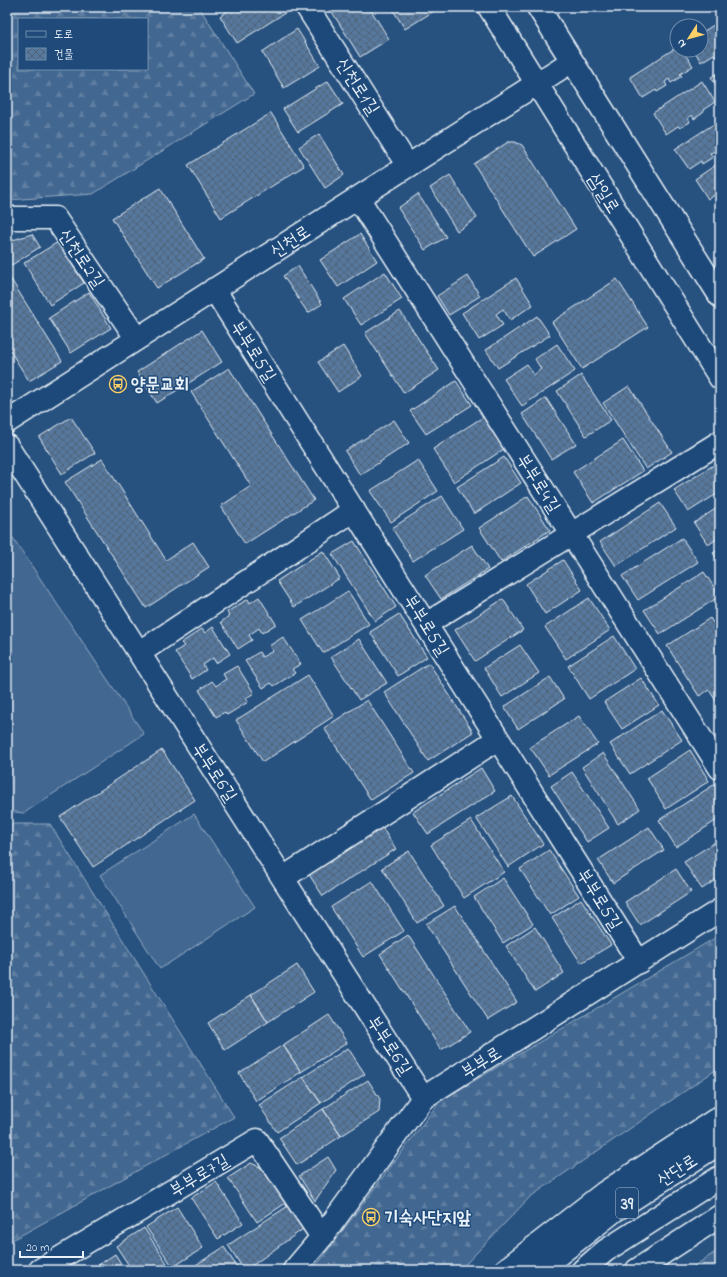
<svg xmlns="http://www.w3.org/2000/svg" width="727" height="1277" viewBox="0 0 727 1277" font-family="'Indie Flower','Poor Story',sans-serif">
<defs>
<pattern id="forest-firs" width="22" height="20" patternUnits="userSpaceOnUse"><rect width="22" height="20" fill="#436891"/><path d="M5 1l3.5 6h-7zM16 11l3.5 6h-7z" fill="#5e7ea1"/></pattern>
<pattern id="park-tufts" width="24" height="20" patternUnits="userSpaceOnUse"><rect width="24" height="20" fill="#436891"/><path d="M3 7l-1-3M5 7V3M7 7l1-3M15 17l-1-3M17 17v-4M19 17l1-3" fill="none" stroke="#5e7ea1"/></pattern>
<pattern id="building-cross-hatch" width="8" height="8" patternUnits="userSpaceOnUse"><rect width="8" height="8" fill="#57789d"/><path d="M0 0l8 8M0 8l8-8" fill="none" stroke="#4f6278"/></pattern>
</defs>
<rect width="100%" height="100%" fill="#27517f"/>
<filter id="ink" filterUnits="userSpaceOnUse"><feTurbulence type="fractalNoise" baseFrequency=".025" numOctaves="2"/><feDisplacementMap in="SourceGraphic" scale="8" xChannelSelector="R" yChannelSelector="G"/><feConvolveMatrix kernelMatrix="1 2 1 2 8 2 1 2 1" color-interpolation-filters="sRGB"/></filter>
<g filter="url(#ink)">
<path fill="#436891" stroke="#96acc4" d="M7,529L144,734L24,813L7,811Z
M194,814L255,907L160,969L100,875Z"/>
<path fill="url(#forest-firs)" stroke="#96acc4" fill-rule="evenodd" d="M7,7H199L254,94L93,194L7,200ZM19,19H147V69H19Z
M7,824H50L234,1117L7,1243Z
M720,935V1067L530,1197L460,1270H313L440,1101Z"/>
<path fill="url(#park-tufts)" stroke="#96acc4" d="M720,1249V1270H688Z"/>
<path fill="url(#building-cross-hatch)" stroke="#e8f1f8" d="M234,7H286L288,11L237,43L220,16Z
M329,7H369L389,39L360,57Z
M391,7H431L434,11L405,29Z
M720,21V53L715,57L714,54L701,62L694,50H701V33Z
M297,29L320,66L284,88L262,52Z
M677,47V50H682L693,66L680,74L682,76L671,83L669,79L665,82L667,86L657,92L656,90L643,98L630,77Z
M720,72V92L711,77Z
M328,81L343,104L298,132L283,109Z
M702,81L715,102L703,110L704,112L694,119L692,115L688,118L690,122L680,128L678,126L666,134L653,113Z
M271,113L304,166L221,218L188,165Z
M720,120V153L717,154L715,151L710,153L713,157L702,164L701,161L689,169L675,149Z
M319,134L344,175L325,188L299,147Z
M508,142H515L522,145L576,229L533,257L474,164Z
M720,162V192L708,199L695,179Z
M450,175L477,218L457,231L430,188Z
M160,188L204,259L157,288L112,218Z
M418,194L446,237L425,250L398,208Z
M32,234L40,247L7,268V239L13,240Z
M360,234L377,261L338,287L320,260Z
M58,242L84,283L50,305L24,263Z
M298,266L322,304L308,313L283,276Z
M385,272L402,299L361,325L344,299Z
M7,273L62,361L29,381L7,346Z
M468,276L480,296L449,315L437,296Z
M516,278L533,305L510,320L503,309L496,314L503,325L479,340L462,313Z
M617,279L648,327L582,369L552,322Z
M89,292L111,328L71,353L49,318Z
M400,311L439,370L404,393L365,333Z
M537,316L550,335L498,368L486,350Z
M202,330L222,362L157,403L137,372Z
M557,344L575,371L522,406L504,379L527,364L534,375L541,369L535,359Z
M343,346L362,376L338,392L318,362Z
M229,368L314,500L245,544L221,506L251,486L191,392Z
M581,375L611,420L586,436L557,391Z
M456,381L472,405L426,434L410,411Z
M629,386L672,452L646,469L603,403Z
M546,398L576,444L551,459L522,414Z
M71,417L95,453L62,474L39,437Z
M483,417L504,449L454,482L433,449Z
M394,420L409,443L360,475L345,451Z
M623,440L643,471L593,503L573,472Z
M504,457L521,483L474,514L457,487Z
M102,459L166,560L193,542L209,567L146,608L65,482Z
M418,460L438,491L391,522L370,491Z
M720,461V492L688,512L674,490Z
M442,496L463,529L413,561L392,528Z
M528,496L550,530L501,562L479,528Z
M660,503L676,527L616,566L600,542Z
M720,506V537L708,545L694,523Z
M682,538L698,562L638,600L622,576Z
M354,541L396,607L375,621L332,554Z
M472,545L488,569L441,599L425,575Z
M720,549V563L713,553Z
M323,551L340,578L294,607L277,581Z
M563,560L582,590L545,614L526,584Z
M704,572L720,596L660,634L644,610Z
M348,591L369,624L323,653L302,620Z
M259,597L276,624L262,633L259,628L249,635L252,640L238,649L221,622L229,616L227,612L248,599L250,603Z
M589,598L610,630L566,659L545,627Z
M503,599L523,630L475,661L455,630Z
M399,614L427,657L398,676L370,632Z
M710,618L720,633V707L709,690L699,696L667,646Z
M213,627L230,654L216,663L213,658L203,665L206,670L192,679L175,652L184,646L181,643L202,629L205,633Z
M614,636L635,669L589,699L568,666Z
M283,637L301,664L292,669L295,673L274,686L271,683L263,688L245,661L259,652L262,657L273,651L269,646Z
M359,639L387,683L359,700L331,657Z
M520,645L539,673L502,697L484,668Z
M429,663L473,732L428,761L384,692Z
M237,666L254,693L246,698L248,702L227,715L225,712L216,717L199,690L212,681L216,686L226,679L223,674Z
M308,675L334,716L263,762L236,720Z
M550,677L564,699L518,729L504,707Z
M641,678L659,705L622,729L604,702Z
M367,700L414,773L371,800L324,728Z
M662,710L682,740L630,774L610,744Z
M579,716L598,744L549,775L530,747Z
M162,750L195,800L93,867L60,817Z
M690,750L709,781L666,809L647,778Z
M603,753L640,809L618,824L582,767Z
M481,768L495,791L428,834L413,812Z
M572,772L609,828L587,842L551,786Z
M715,784L720,792V818L676,847L659,820Z
M512,796L543,844L508,867L476,818Z
M471,820L504,872L464,898L431,845Z
M381,826L396,849L323,896L308,873Z
M649,827L664,850L613,883L598,860Z
M720,839V877L702,889L684,862Z
M549,850L579,896L550,915L520,869Z
M409,851L444,906L417,923L382,868Z
M676,869L691,892L640,925L625,902Z
M503,878L533,924L503,943L474,897Z
M372,881L404,931L363,957L331,907Z
M581,899L611,945L581,963L552,918Z
M455,906L517,1002L488,1020L426,924Z
M535,927L564,973L535,992L506,946Z
M408,935L470,1032L441,1050L380,954Z
M297,965L314,992L268,1022L251,995Z
M251,995L268,1022L225,1050L208,1023Z
M329,1015L347,1043L301,1072L283,1045Z
M283,1045L301,1072L256,1101L239,1073Z
M348,1048L365,1074L321,1103L303,1077Z
M303,1077L321,1103L277,1132L259,1105Z
M368,1080L380,1099L379,1112L341,1136L323,1109Z
M323,1109L341,1136L297,1165L279,1138Z
M328,1157L336,1170L315,1201L299,1176Z
M251,1163L264,1169L286,1203L257,1222L228,1178Z
M216,1182L243,1223L218,1239L191,1198Z
M288,1206L303,1229L246,1270H244L228,1245Z
M177,1207L203,1248L173,1267L146,1227Z
M144,1228L170,1268L168,1270H132L116,1246Z
M224,1247L239,1270H188Z
M115,1254L125,1270H91Z"/>
<g fill="none" stroke-linecap="round" stroke-linejoin="round">
<g stroke="#e8f1f8" stroke-width="25">
<path id="minor" d="M307,7L408,166
M489,7L720,378
M538,7L720,296
M358,198L720,768
M7,218H55L137,339
M214,289L639,962
M7,422L572,61
M7,446L423,1098
M426,624L720,442
M139,653L354,510
M283,878L498,739
M40,1270L257,1140L322,1237
M294,1270L322,1237L423,1098L720,910"/>
</g>
<g stroke="#e8f1f8" stroke-width="25">
<path id="major" d="M505,1270L604,1193L720,1117
M539,1270L614,1211L720,1143
M583,1270L605,1251L720,1177
M637,1270L720,1216"/>
</g>
<use href="#minor" stroke="#1f4a7a" stroke-width="22"/>
<use href="#major" stroke="#1f4a7a" stroke-width="22"/>
</g>
</g>
<defs>
<g id="bus-ring" transform="scale(0.9)"><circle r="9.5" fill="#1f4a7a" stroke="#ffd166" stroke-width="1.5"/><path d="M-5-6H5V4H4V6H2V4H-2V6H-4V4H-5ZM-3.5-4V0h7V-4ZM-3.5 1.2v1.5H-2V1.2ZM2 1.2v1.5H3.5V1.2Z" fill="#ffd166"/></g>
</defs>
<g fill-rule="evenodd">
<use href="#bus-ring" x="118" y="384"/>
<use href="#bus-ring" x="371" y="1217"/>
</g>
<g text-anchor="middle" stroke-width="3" stroke-linejoin="round" paint-order="stroke">
<rect fill="#1f4a7a" stroke="#acbfd2" stroke-width="1" x="616" y="1188" width="22" height="30" rx="3"/>
<g font-size="17" font-weight="bold" fill="#e8f1f8">
<text x="627" y="1209">39</text>
</g>
<g font-size="18" fill="#e8f1f8" stroke="#1f4a7a">
<text transform="translate(358 86) rotate(57)" y="6">신천로1길</text>
<text transform="translate(604 193) rotate(58)" y="6">삼일로</text>
<text transform="translate(290 241) rotate(-33)" y="6">신천로</text>
<text transform="translate(82 258) rotate(56)" y="6">신천로2길</text>
<text transform="translate(254 351) rotate(58)" y="6">부부로5길</text>
<text transform="translate(539 483) rotate(58)" y="6">부부로4길</text>
<text transform="translate(427 625) rotate(58)" y="6">부부로5길</text>
<text transform="translate(215 772) rotate(57)" y="6">부부로6길</text>
<text transform="translate(600 899) rotate(58)" y="6">부부로5길</text>
<text transform="translate(390 1045) rotate(57)" y="6">부부로6길</text>
<text transform="translate(481 1062) rotate(-32)" y="6">부부로</text>
<text transform="translate(677 1170) rotate(-33)" y="6">산단로</text>
<text transform="translate(199 1175) rotate(-31)" y="6">부부로7길</text>
</g>
<g font-size="18" font-weight="bold" fill="#e8f1f8" stroke="#1f4a7a" text-anchor="start">
<text x="131" y="390">양문교회</text>
<text x="384" y="1223">기숙사단지앞</text>
</g>
</g>
<rect width="727" height="1277" fill="none" stroke="#1f4a7a" stroke-width="24"/>
<rect x="12" y="12" width="703" height="1253" fill="none" stroke="#e8f1f8" stroke-width="1.5" filter="url(#ink)"/>
<rect x="18" y="18" width="130" height="52" fill="#1f4a7a" stroke="#6f8dac"/>
<rect x="26" y="31" width="20" height="6" fill="#1f4a7a" stroke="#6f8dac"/>
<text x="54" y="38" font-size="12" fill="#e8f1f8">도로</text>
<rect x="26" y="48" width="20" height="12" fill="url(#building-cross-hatch)" stroke="#6f8dac"/>
<text x="54" y="58" font-size="12" fill="#e8f1f8">건물</text>
<g transform="translate(689 38) rotate(234)"><circle r="19" fill="#1f4a7a" stroke="#6f8dac"/>
<path d="M0-3L7 15L0 10L-7 15Z" fill="#ffd166"/>
<text y="-6" font-size="11" font-weight="bold" text-anchor="middle" fill="#e8f1f8">N</text>
</g>
<path d="M20 1251v6h63v-6" fill="none" stroke="#e8f1f8" stroke-width="2"/>
<text x="26" y="1251" font-size="12" fill="#e8f1f8" stroke="#1f4a7a" stroke-width="3" paint-order="stroke">20 m</text>
</svg>
